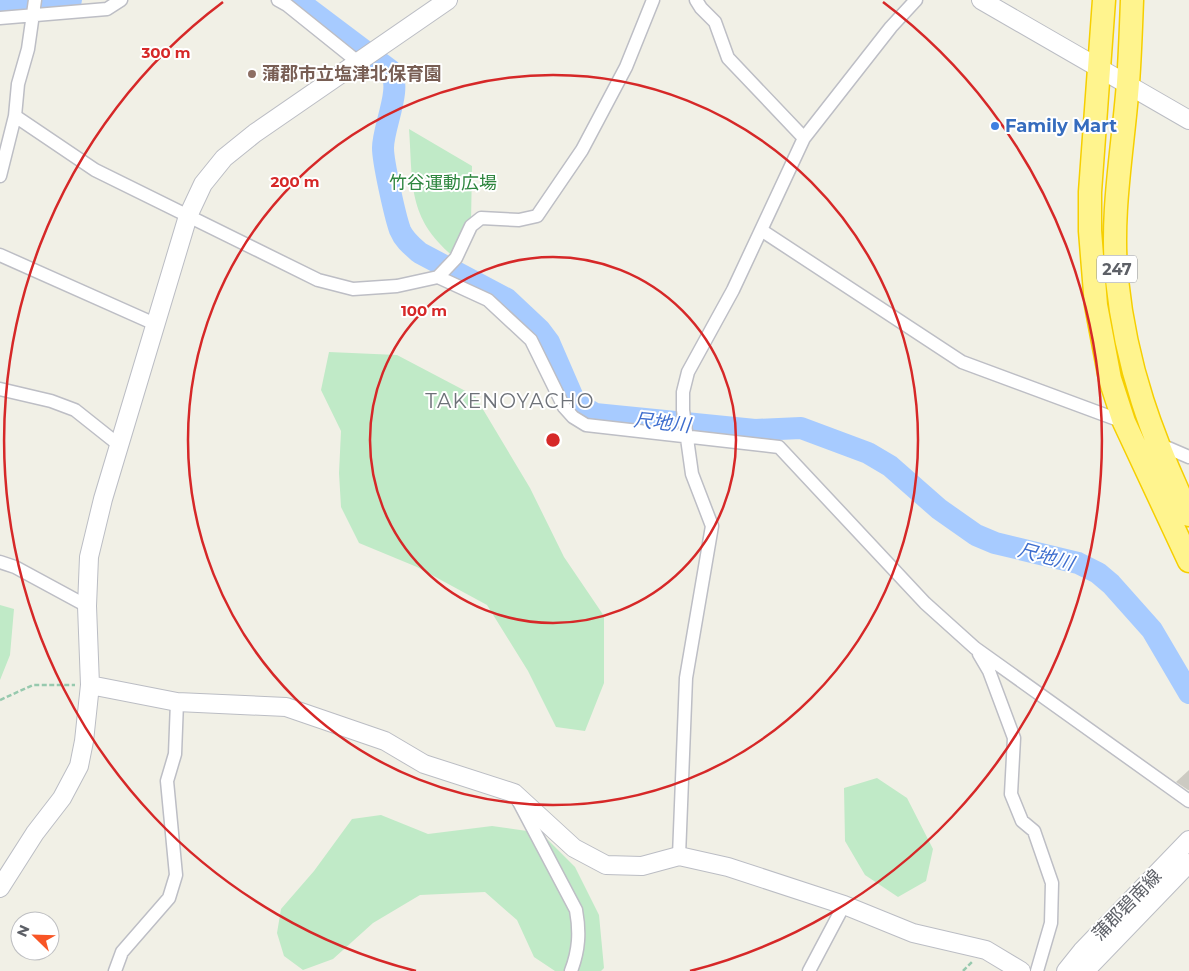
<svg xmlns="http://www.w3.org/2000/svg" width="1189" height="971" viewBox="0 0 1189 971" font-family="Montserrat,'Noto Sans JP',sans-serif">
<rect width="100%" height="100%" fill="#f1f0e6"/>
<path fill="#c0eac7" d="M409,129L472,166L471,223L453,256C407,218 413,183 409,129Z
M329,352L397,355L475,396L530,488L564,557L604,616V683L585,731L556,727L528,671L487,605L417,567L359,543L341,507L339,473L341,431L321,390Z
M0,605L14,609L10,655L0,680Z
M877,778L907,798L933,849L926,881L898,897L865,875L845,841L844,788Z
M381,815L428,834L492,826L541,833L575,867L599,915L604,968L601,971H555L534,957L517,920L485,892L420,895L373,923L333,959L303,970L284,956L277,933L281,909L314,871L352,819Z"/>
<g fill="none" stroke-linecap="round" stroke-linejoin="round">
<path stroke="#a7cbff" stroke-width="22" d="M297,0L390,70C403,88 383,126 383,148C383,162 395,216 400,230C404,240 412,246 420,253L507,299L540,330L549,342L575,402L595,414L755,430L801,428L868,453L890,466L939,509L976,535L995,543L1078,563L1098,573L1111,584L1152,630L1189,693
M0,8L71,0"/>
</g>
<path fill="#cccac2" d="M1189,770V790H1188L1176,782Z"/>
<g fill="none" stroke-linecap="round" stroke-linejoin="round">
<g stroke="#bdbec5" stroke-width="15">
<path id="street" d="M278,0L287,5L358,62
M696,0L701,8L715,22L728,58L804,138
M0,18L107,9L121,0
M15,116L95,170L318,280L353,289L397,286L438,277L488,300L531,340L564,407L573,417L586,425L779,447L925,603L975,648L1189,801
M0,176L15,116L18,84L28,49L35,0
M761,230L962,362L1124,422
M0,255L155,324
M438,277L456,258L471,226L481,218L519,220L537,216L582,150L626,67L653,0
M0,389L51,401L75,410L119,445
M1159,448H1168L1189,457
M0,562L15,567L87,606
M979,654L989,671L1014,738L1011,794L1022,821L1034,831L1052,883L1051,923L1037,971
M519,802L576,910C580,932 579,950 571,971
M679,856L686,678L712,526L692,474L683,410V392L688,372L733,290L804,138L891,27L916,0
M115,971L122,952L169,898L176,875L167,781L175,754L177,702
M809,971L844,905"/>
</g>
<g stroke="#bbbdc4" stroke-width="20">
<path id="secondary" d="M981,0L1189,120
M90,685L177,702L286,707L385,741L424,764L514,793L574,848L606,865L642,866L679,856L728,867L844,905L913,933L986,950L1021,971
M0,888L35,833L62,798L79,766L84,741L90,685L87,606L89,557L103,499L188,216L203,184L224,158L255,133L448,0
M1066,971L1082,951L1189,840
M1085,971L1189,863"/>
</g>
<g stroke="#f6cf00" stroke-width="25">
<path id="highway" d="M1104,0L1090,192V231L1096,305L1110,379L1124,422L1189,561
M1132,0C1131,28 1130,56 1128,83C1123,149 1110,215 1117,280C1126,367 1152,437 1189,515"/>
</g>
<path stroke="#97c9ae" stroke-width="2.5" stroke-dasharray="5 2.5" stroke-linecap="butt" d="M0,700L33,685H75
M963,971L972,962"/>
<use href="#street" stroke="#fff" stroke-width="12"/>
<use href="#secondary" stroke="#fff" stroke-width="18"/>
<use href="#highway" stroke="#fff48e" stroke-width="22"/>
</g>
<g fill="none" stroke="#d62828" stroke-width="2.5">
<circle cx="553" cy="440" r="183"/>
<circle cx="553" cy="440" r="365"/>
<path d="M416 971A548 548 0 0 1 223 2M883 2A548 548 0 0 1 690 971"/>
</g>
<circle fill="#8d6e63" stroke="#fff" stroke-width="2" cx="252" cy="74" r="5"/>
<circle fill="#3f7fe0" stroke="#fff" stroke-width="2" cx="995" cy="126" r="5"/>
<g text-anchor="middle" stroke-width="4" stroke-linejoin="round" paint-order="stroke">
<rect fill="#fff" stroke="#8e9095" stroke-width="1" x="1097" y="255.5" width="40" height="27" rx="4"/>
<g font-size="16" font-weight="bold" fill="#5d6067">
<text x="1117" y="275">247</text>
</g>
<g font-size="18" font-weight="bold" fill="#785e54" stroke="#fff" text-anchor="start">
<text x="262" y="80">蒲郡市立塩津北保育園</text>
</g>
<g font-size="18" font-weight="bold" fill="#366cbe" stroke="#fff" text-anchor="start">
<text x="1005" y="132">Family Mart</text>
</g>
<g font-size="18" fill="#2e863f" stroke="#fff">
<text x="443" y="189">竹谷運動広場</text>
</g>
<g font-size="18" fill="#5d6067" stroke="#fff">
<text transform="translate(1127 905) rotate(-46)" y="6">蒲郡碧南線</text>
</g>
<g font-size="19" font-style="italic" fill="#3e6ece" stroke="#fff">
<text transform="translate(662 422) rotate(6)" y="7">尺地川</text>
<text transform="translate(1046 556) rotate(15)" y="7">尺地川</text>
</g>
<g font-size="20" letter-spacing="1" fill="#6e7279" stroke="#fff">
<text x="510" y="408">TAKENOYACHO</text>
</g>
</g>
<circle cx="553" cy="440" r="8" fill="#d62828" stroke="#fff" stroke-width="2.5"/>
<g font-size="15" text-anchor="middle" font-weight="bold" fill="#d62828" stroke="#fff" stroke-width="4" stroke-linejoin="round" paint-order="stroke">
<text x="166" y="58">300 m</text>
<text x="295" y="187">200 m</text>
<text x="424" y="316">100 m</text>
</g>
<g transform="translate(35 936) rotate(293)"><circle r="24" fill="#ffffff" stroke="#bebfc2"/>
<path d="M0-4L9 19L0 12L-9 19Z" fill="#f85525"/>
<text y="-8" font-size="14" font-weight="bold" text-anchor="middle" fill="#5d6067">N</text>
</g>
</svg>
